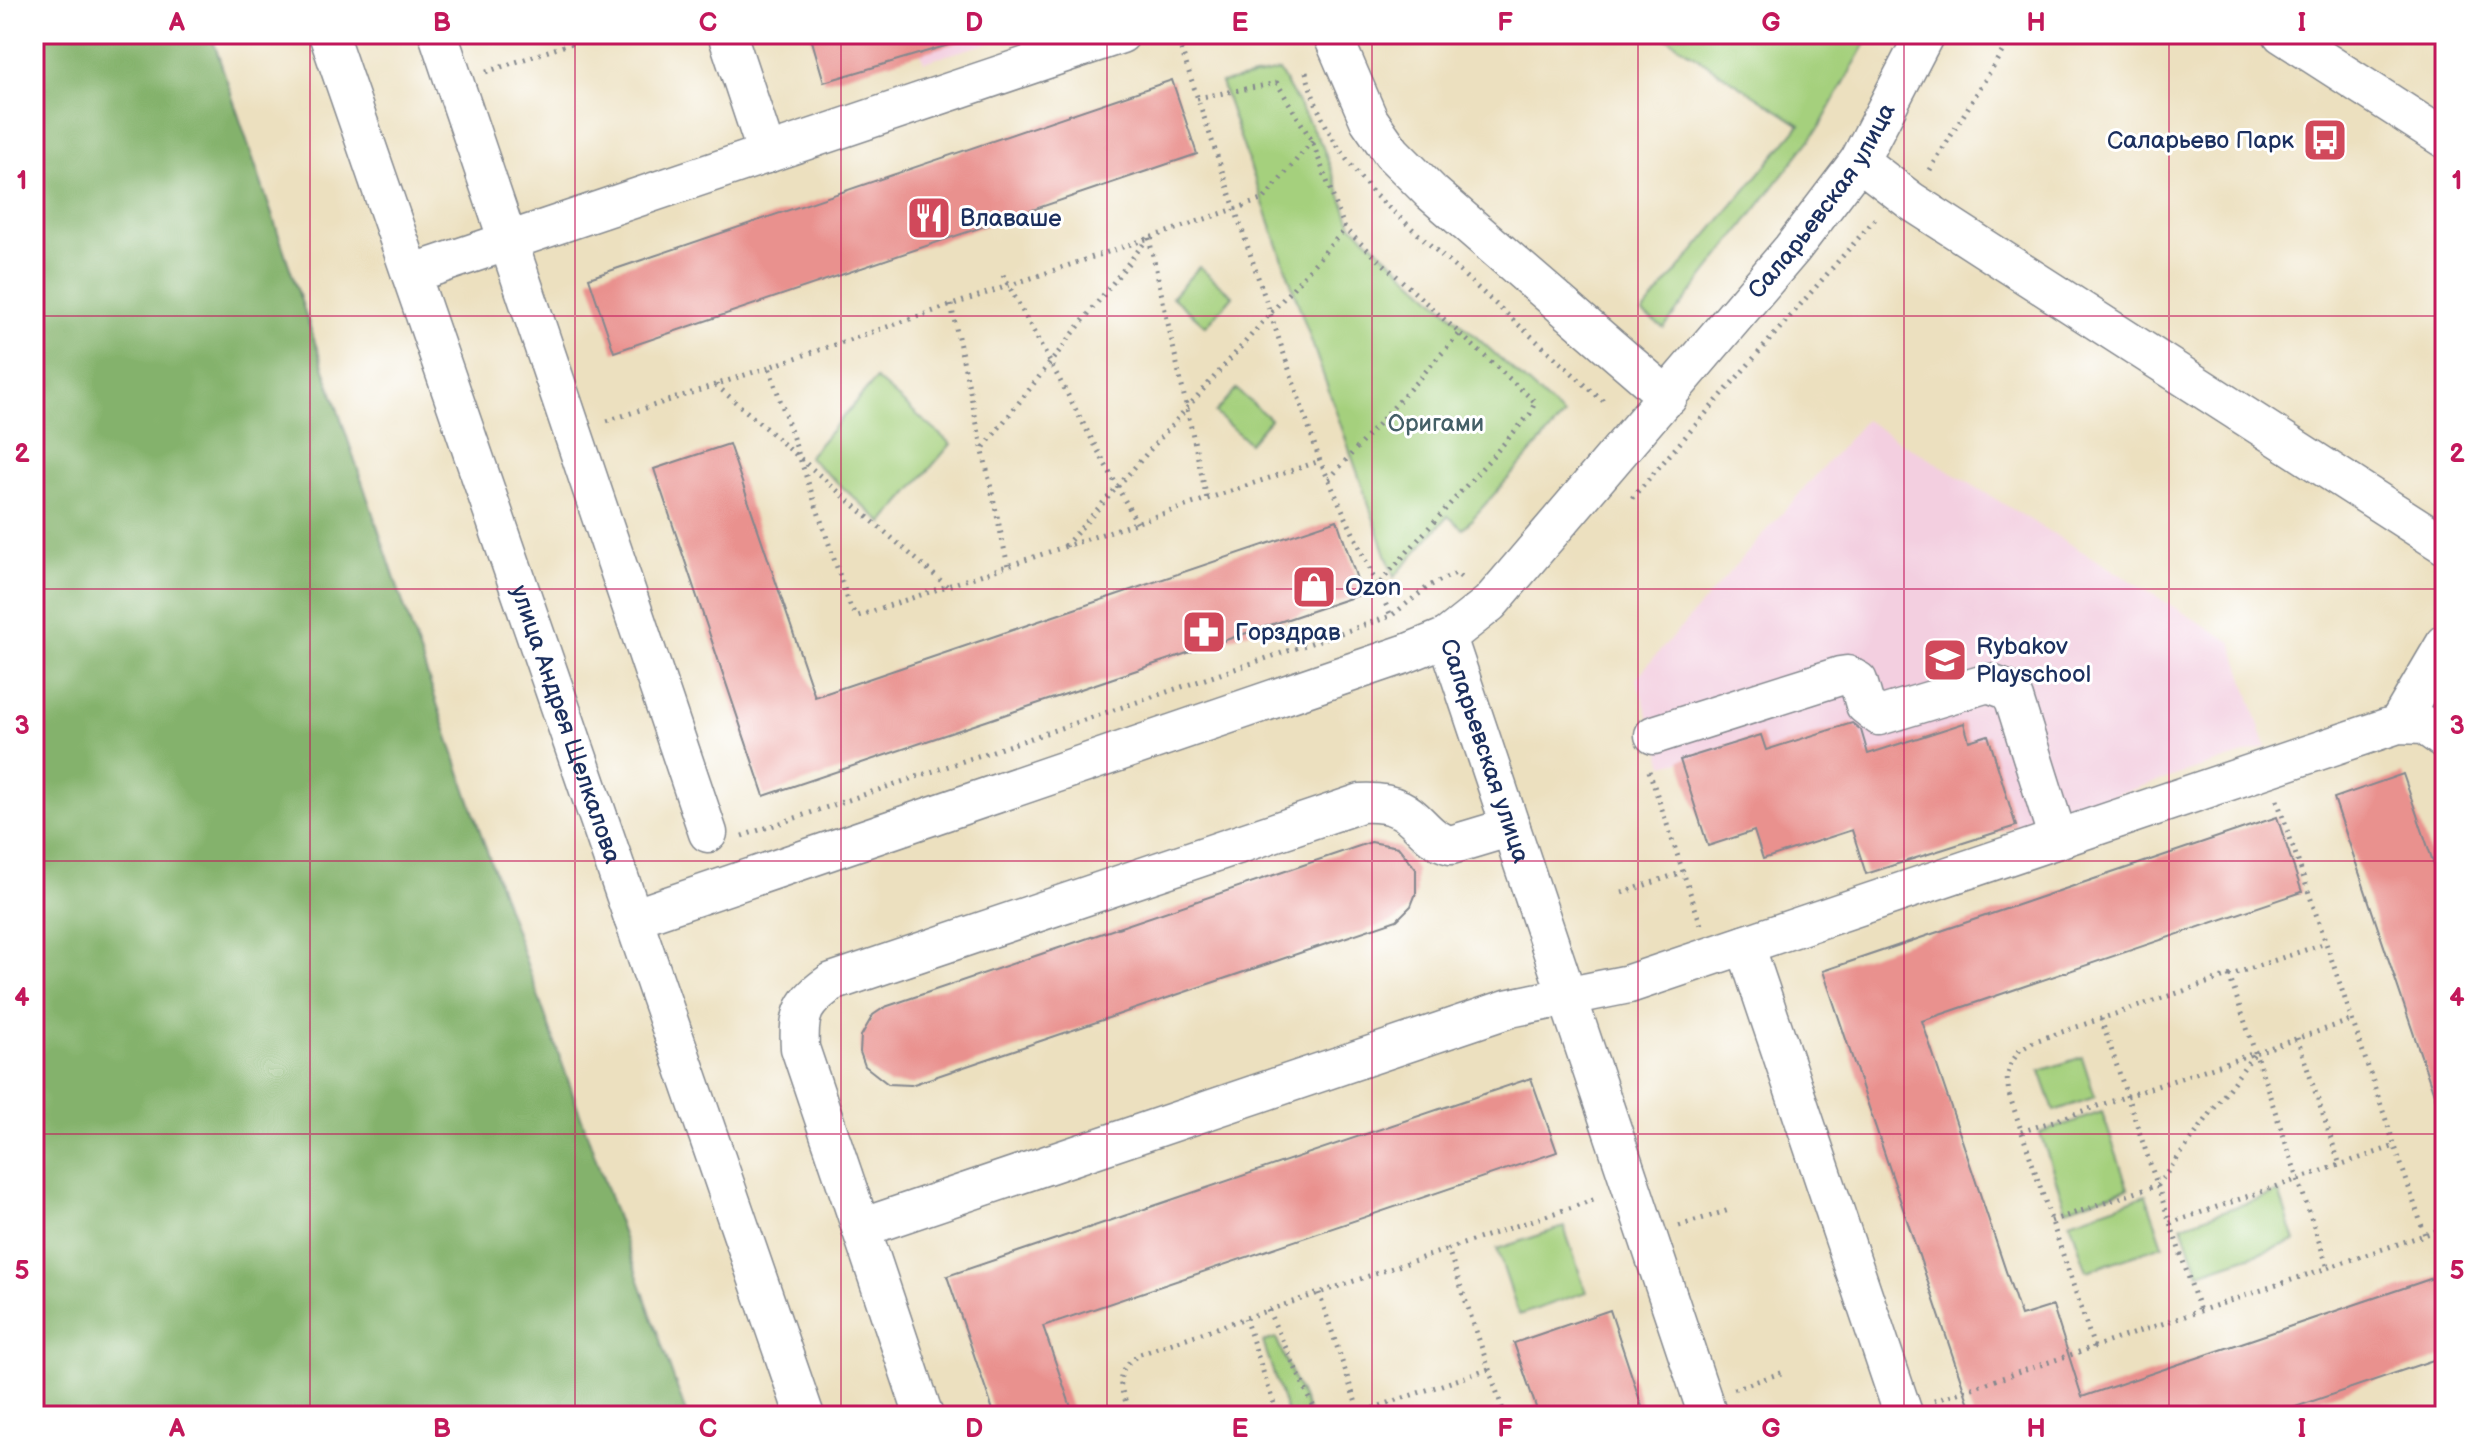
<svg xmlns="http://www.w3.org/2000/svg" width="2479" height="1450" viewBox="0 0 2479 1450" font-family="'Balsamiq Sans',sans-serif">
<rect width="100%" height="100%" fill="#fff"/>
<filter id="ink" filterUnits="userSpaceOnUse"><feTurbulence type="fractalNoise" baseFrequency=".0125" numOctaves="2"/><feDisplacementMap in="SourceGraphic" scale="16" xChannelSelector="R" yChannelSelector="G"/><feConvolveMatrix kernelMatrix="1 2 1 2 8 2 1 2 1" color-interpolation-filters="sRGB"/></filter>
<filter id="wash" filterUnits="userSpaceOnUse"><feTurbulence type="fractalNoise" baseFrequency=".006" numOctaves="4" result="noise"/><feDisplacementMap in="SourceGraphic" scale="32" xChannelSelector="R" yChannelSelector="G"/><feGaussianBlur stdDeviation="1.8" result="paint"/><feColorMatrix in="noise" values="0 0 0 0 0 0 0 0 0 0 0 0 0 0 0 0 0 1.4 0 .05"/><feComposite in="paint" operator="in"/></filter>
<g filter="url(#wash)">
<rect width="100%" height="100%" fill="#ece0bf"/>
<path fill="#f3cfe0" d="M810,34H1019L924,62L921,53L824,82Z
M1865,420L2232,642L2266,747L1866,874L1852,830L1763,859L1754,831L1708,846L1681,761L1664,765L1636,678Z"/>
<path fill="#a5d07d" stroke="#60806e" stroke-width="2" d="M1661,34H1871L1819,128L1664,328L1642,313L1800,125Z
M1279,71L1322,145L1352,225L1564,416L1463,529L1448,516L1394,577L1221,83Z
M1199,267L1233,296L1206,326L1172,297Z
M876,379L951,444L883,523L808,457Z
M1236,389L1270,419L1249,443L1215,413Z
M2082,1057L2095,1097L2054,1111L2040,1071Z
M2102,1112L2128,1188L2066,1209L2040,1133Z
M2279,1192L2295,1241L2199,1273L2182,1225Z
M2146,1195L2163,1245L2087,1271L2070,1221Z
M1564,1227L1586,1292L1519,1315L1497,1249Z
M1276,1338L1310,1416H1288L1263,1342Z"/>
<path fill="#84b26c" stroke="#507065" stroke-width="2" d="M34,34H211L482,837L687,1416H34Z"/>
<g id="blocks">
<path fill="#e9918e" d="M810,34H961L962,41L824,82Z
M1172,80L1197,154L614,352L589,278Z
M729,444L815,697L1337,520L1362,594L764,796L654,469Z
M1852,723L1861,730L1868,754L1964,723L1969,741L1988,735L2016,826L1866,874L1852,830L1763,859L1754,831L1708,846L1680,760L1761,735L1766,750Z
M2403,774L2445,897V1111L2440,1112L2334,798Z
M2277,817L2302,892L1922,1021L2021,1316L2053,1306L2082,1397L2445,1274V1356L2269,1416H1973L1823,971Z
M1371,842L1398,847L1416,869V893L1411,906L1397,920L911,1085L888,1084L865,1066L860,1052L861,1036L873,1015L885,1007Z
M1531,1078L1557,1152L1043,1326L1074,1416H995L947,1276Z
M1610,1310L1645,1416H1539L1514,1343Z"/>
</g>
</g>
<g filter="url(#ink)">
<use href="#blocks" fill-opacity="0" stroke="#84888e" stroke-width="2"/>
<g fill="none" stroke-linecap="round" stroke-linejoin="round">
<g stroke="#84888e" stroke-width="41">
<g id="minor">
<path id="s1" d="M328,34L805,1416"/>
<path d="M438,34L708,833"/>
<path d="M727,34L767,154"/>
<path d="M1332,34L1369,120L1392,153L1432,193L1668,397"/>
<path d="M2282,34L2445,139"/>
<path d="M1859,161L1911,201L2445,545"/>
<path d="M411,274L1121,34"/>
<path id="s2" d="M1447,637L1708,1416"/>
<path d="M2398,724L2445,644"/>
<path d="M1654,735L1840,676L1847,675L1858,681L1865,705L1879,716L1988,683L2007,690L2014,699L2058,839"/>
<path id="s3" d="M633,918L1405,654L1447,637L1490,603L1792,249L1859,161L1925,34"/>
<path d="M1745,945L1904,1416"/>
<path d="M861,1228L800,1048C798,1013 803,1002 832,982L1361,803C1421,800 1414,836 1451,845L1511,827"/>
<path d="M924,1416L861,1228L1510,1008L1629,984L2398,724L2424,725L2445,740"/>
</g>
</g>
<path stroke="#84888e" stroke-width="5" stroke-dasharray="2 6" stroke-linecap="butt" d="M1176,34L1320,461L1392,618
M486,72L599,34
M1306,72C1318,121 1343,159 1376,196L1603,401
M1197,98L1277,83L1312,141L1345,229L1535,402L1530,414L1377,586
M1312,141L1264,199L769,367L851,609L858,616L1320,461
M1930,170L2013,34
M1149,238L1207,499
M1003,275L1137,523
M951,305L1008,566
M716,385L947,586
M607,421L769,367
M984,447L1148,238
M1329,479L1460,333
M1632,498L1875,219
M1065,546L1345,229
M1649,771L1701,925
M2277,800L2326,943
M742,836L1391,616L1429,586L1456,573L1463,579
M1622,893L1683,872
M2229,975L2328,1268
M2101,1019L2200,1311
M2297,1038L2340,1165
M2021,1132L2352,1020
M2051,1221L2158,1185L2254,1054
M2170,1223L2395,1146
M1679,1226L1729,1210
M1319,1293L1360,1415
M1268,1310L1318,1416
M1245,1318L1278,1416
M2094,1347L2009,1094L2007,1078L2011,1063L2020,1050L2035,1041L2326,943L2425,1235
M1734,1389L1784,1372
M1934,1401L2445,1228
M1131,1416C1121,1387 1110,1373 1140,1354L1448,1249
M1350,1416L1489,1369
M1505,1416L1448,1249L1599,1198"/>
<use href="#minor" stroke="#fff" stroke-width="38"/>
</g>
</g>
<path fill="none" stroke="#c2185b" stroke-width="2" stroke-opacity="0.55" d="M310,34V1416M575,34V1416M841,34V1416M1107,34V1416M1372,34V1416M1638,34V1416M1904,34V1416M2169,34V1416M34,316H2445M34,589H2445M34,861H2445M34,1134H2445"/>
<defs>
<g id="bus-square" transform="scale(2.3)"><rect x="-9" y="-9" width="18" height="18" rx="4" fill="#d1495b" stroke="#fff"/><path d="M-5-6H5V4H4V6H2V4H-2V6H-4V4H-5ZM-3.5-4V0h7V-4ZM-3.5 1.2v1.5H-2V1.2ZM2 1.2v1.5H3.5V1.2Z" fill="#fff"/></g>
<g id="restaurant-square" transform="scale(2.3)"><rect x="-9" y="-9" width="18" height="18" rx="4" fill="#d1495b" stroke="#fff"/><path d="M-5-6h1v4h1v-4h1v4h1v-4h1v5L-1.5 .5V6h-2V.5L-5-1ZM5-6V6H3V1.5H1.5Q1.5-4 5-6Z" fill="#fff"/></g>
<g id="shop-square" transform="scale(2.3)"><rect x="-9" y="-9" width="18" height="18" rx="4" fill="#d1495b" stroke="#fff"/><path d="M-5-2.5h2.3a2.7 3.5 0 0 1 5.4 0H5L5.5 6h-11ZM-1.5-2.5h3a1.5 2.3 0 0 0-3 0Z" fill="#fff"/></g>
<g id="pharmacy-square" transform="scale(2.3)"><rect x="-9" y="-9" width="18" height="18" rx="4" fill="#d1495b" stroke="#fff"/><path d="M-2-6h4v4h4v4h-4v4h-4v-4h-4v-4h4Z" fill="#fff"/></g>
<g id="school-square" transform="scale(2.3)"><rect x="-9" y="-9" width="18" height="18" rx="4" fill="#d1495b" stroke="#fff"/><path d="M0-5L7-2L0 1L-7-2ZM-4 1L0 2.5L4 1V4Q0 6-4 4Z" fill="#fff"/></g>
</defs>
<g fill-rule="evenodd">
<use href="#bus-square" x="2325" y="140"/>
<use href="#restaurant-square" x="929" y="218"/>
<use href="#shop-square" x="1314" y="587"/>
<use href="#pharmacy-square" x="1204" y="632"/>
<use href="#school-square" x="1945" y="660"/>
</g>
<g text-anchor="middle" stroke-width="6" stroke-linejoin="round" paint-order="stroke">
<g font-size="24" fill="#1b2f5e" stroke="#fff" text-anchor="start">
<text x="2294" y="148" text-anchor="end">Саларьево Парк</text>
<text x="960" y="226">Влаваше</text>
<text x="1345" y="595">Ozon</text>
<text x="1235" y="640">Горздрав</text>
<text x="1976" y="654">Rybakov<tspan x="1976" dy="28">Playschool</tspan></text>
</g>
<g font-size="24" fill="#1b2f5e" stroke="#fff">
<text dy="8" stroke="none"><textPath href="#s3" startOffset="1438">Саларьевская улица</textPath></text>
<text dy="8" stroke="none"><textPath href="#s1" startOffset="730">улица Андрея Щелкалова</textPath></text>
<text dy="8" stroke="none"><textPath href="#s2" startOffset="120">Саларьевская улица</textPath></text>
</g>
<g font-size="24" fill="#445f67" stroke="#fff">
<text x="1436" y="431">Оригами</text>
</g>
</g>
<rect width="2479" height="1450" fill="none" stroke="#fff" stroke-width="88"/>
<rect x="44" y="44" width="2391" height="1362" fill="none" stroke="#c2185b" stroke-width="3"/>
<g font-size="26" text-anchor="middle" font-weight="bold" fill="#c2185b">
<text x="177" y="31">A</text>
<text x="442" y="31">B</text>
<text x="708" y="31">C</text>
<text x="974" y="31">D</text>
<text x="1240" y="31">E</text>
<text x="1505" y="31">F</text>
<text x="1771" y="31">G</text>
<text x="2036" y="31">H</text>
<text x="2302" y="31">I</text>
<text x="22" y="189">1</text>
<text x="2457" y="189">1</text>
<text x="22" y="462">2</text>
<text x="2457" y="462">2</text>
<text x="22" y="734">3</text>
<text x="2457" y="734">3</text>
<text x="22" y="1006">4</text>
<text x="2457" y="1006">4</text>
<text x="22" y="1279">5</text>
<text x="2457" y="1279">5</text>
<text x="177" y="1437">A</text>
<text x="442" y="1437">B</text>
<text x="708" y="1437">C</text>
<text x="974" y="1437">D</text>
<text x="1240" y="1437">E</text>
<text x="1505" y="1437">F</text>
<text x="1771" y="1437">G</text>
<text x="2036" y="1437">H</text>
<text x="2302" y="1437">I</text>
</g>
</svg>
